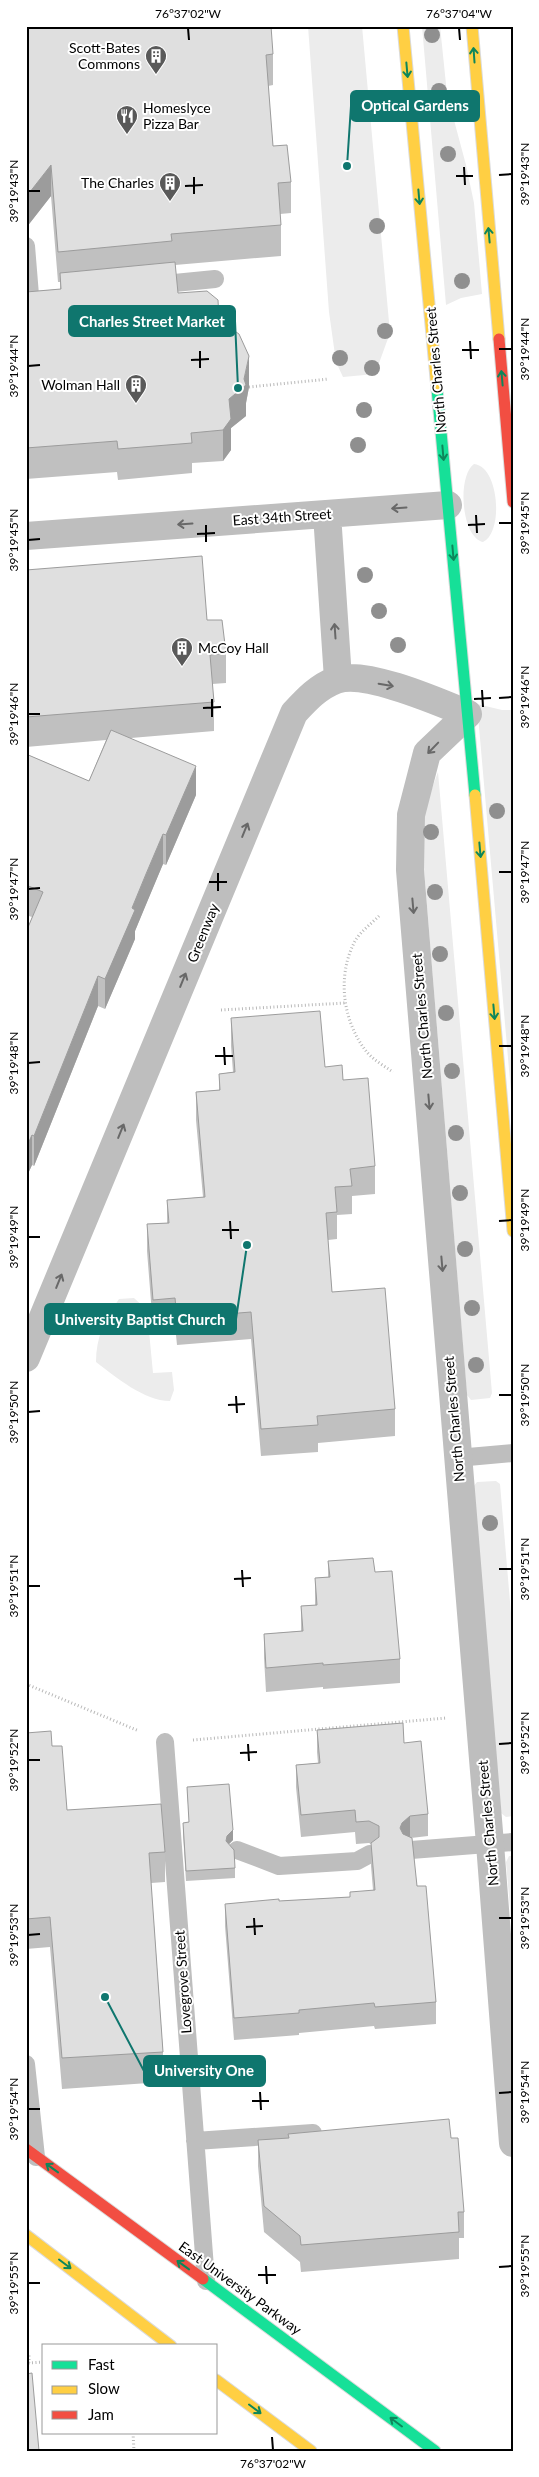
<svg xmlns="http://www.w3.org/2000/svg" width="539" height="2477" viewBox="0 0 539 2477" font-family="Lato,sans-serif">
<rect width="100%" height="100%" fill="#fff"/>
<path fill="#ececec" d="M308,26H362L390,333L375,374L343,377L336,362L329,312Z
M422,26H440L447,94L466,165L474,203L482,294L461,298L446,305Z
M474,464C499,466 504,532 483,542C461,537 457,476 474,464Z
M477,704L502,710H513V1115Z
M438,772L492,1393L490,1398L471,1400L467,1395L421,832L427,802Z
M134,1298L147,1310L153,1373L172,1372L174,1390L170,1401C144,1401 116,1377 96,1362C96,1337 105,1319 119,1299Z
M496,1481L500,1484L513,1637V1816L506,1817L501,1813L473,1487L477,1482Z
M509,1856H513V1944L506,1862Z"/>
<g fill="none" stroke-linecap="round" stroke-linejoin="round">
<g stroke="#dbdbdb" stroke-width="13">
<path id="fast" d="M437,389L475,795
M203,2279L435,2451"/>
</g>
<g stroke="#dbdbdb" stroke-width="13">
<path id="slow" d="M403,26L437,389
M472,26L499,339
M475,795L513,1231
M26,2235L171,2346
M216,2380L311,2451"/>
</g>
<g stroke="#dbdbdb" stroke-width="13">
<path id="jam" d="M499,339L513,502
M26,2149L203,2279"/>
</g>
<path stroke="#b9b9b9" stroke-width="3" stroke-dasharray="1 2.5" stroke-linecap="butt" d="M249,387L329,379
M379,916C372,923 360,932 355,941C337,975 342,1020 366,1051C372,1059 384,1066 393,1072
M221,1010L345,1003
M26,1684L139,1731
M193,1740L446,1718
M26,2355H29V2363L44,2362
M133,2433L134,2451"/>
<path stroke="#bebebe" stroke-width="18" d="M26,246L30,295
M154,285L215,279
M457,1458L513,1453
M165,1742L206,2281
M237,1850L279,1866L357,1861L370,1854
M411,1850L513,1842
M26,2064L36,2157
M195,2141L313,2133"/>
<path stroke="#bebebe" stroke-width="28" d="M327,514L338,679
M26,536L448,505
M26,1358L294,713C307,699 318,687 336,680C364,669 439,702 468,714L427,753L411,815L410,870L490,1844L513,2143"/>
<use href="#fast" stroke="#16e098" stroke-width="11"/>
<use href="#slow" stroke="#ffcf43" stroke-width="11"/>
<use href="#jam" stroke="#f24e42" stroke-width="11"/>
</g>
<g fill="#8f8f8f">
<circle cx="432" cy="35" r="8"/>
<circle cx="439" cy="91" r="8"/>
<circle cx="448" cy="154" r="8"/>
<circle cx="377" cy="226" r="8"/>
<circle cx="462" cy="281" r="8"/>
<circle cx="385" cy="331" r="8"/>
<circle cx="340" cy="358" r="8"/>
<circle cx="372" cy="368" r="8"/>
<circle cx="364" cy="410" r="8"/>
<circle cx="358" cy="445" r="8"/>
<circle cx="365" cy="575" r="8"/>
<circle cx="379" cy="611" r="8"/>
<circle cx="398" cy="645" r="8"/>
<circle cx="497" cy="811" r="8"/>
<circle cx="431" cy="832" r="8"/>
<circle cx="435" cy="892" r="8"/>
<circle cx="440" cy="954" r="8"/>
<circle cx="446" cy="1013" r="8"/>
<circle cx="452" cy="1071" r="8"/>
<circle cx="456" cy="1133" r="8"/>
<circle cx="460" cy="1193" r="8"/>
<circle cx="465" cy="1249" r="8"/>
<circle cx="472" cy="1308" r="8"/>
<circle cx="476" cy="1365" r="8"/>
<circle cx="490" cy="1523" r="8"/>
</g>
<path fill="#c0c0c0" d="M26,26L273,54V85L268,86L273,146L291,182V213L280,214L281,225V256L175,265L178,293L219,320L249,387L246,403V416L231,428V450L223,461L192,463V473L118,480L117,472L26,479V292L60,289V282H58L51,196L26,228Z
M26,570L207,620L226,653V683L212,684L214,702V731L131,738L196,795L166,865L163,864L146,904L135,931V939L105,1009L98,1006L34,1166L32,1165L26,1178V932L32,917L26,915V754L89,781L106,740L26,747Z
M231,1018L325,1067L343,1080L375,1166V1194L352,1196V1214L337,1215V1239L328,1240L332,1292L395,1409V1436L318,1443V1452L261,1456L251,1339L177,1345L175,1325L153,1327L147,1251V1224L167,1223V1200L203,1197L196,1120V1092L219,1090V1074L233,1072L231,1046Z
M328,1561L375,1572L400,1659V1683L323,1689V1687L266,1692L264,1658V1634L301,1631V1606L315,1605V1578L328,1577Z
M317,1730L404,1743L428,1814V1836L411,1838L417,1886L436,2002V2024L375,2029L374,2026L299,2033V2035L234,2040L225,1926V1904L350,1897L373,1890L371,1866V1844L369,1843L356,1844L355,1832L301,1837L296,1787V1765L318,1763L317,1752Z
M26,1733L52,1746L67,1810L165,1852V1882L151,1883L163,2052V2082L62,2089L50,1947L26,1949Z
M187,1787L233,1840L229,1844L235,1868V1878L186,1881L183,1833V1823L189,1822Z
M258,2140L464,2212V2238H459V2259L301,2272L300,2262L264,2232L258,2166Z"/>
<path fill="#9c9c9c" d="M51,165V196L26,228V197Z
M249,356V387L246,403V416L231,428V450L223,461V430L229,399L244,379Z
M196,766V795L166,865V835Z
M163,834V864L135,931V939L105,1009V979L132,908Z
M98,976V1006L34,1166V1136Z
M32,1135V1165L26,1178V1148Z
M410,1816V1838L402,1845L400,1828L402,1823Z
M233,1830V1840L227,1846L226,1841L227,1836Z"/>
<path fill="#dfdfdf" stroke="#9c9c9c" d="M26,26H271L273,54L266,55L273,146L287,145L291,182L278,183L281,225L171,234L172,241L58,252L51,165L26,197Z
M175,262L178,293L207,291L218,300L219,320L239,334L249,356L244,379L246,385L229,399L231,419L223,430L191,433L192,443L118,449L117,441L26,448V292L61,289L60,273Z
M202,556L207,620H222L226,653L210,655L214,702L26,717V570Z
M111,730L196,766L166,835L163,834L146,874L132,908L135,910L105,979L98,976L34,1136L32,1135L26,1148V949L27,946H26V932L43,892L26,885V754L89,781Z
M320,1011L325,1067L342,1065L343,1080L368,1078L375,1166L350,1169L352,1186L335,1187L337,1212L326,1213L332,1292L385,1288L395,1409L317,1416L318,1425L261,1429L251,1312L177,1318L175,1298L153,1300L147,1224L169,1223L167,1200L205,1197L196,1092L220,1090L219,1074L235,1072L231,1018Z
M373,1558L375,1572L392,1571L400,1659L323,1665V1663L266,1668L264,1634L303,1631L301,1606L317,1605L315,1578L330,1577L328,1561Z
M403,1723L404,1743L421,1741L428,1814L410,1816L402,1823L400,1828L403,1834L412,1838L417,1886H426L436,2002L375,2007L374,2003L299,2010V2013L234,2018L225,1904L279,1899V1901L350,1897V1892L375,1890L371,1843L379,1837V1826L369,1821L356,1822L355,1810L301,1815L296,1765L320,1763L317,1730Z
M51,1731L52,1746H62L67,1810L161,1804L165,1852L149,1853L163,2052L62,2058L50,1917L26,1919V1733Z
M229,1784L233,1830L227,1836L226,1841L234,1850L235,1868L186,1871L183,1823L189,1822L187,1787Z
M449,2119L451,2138H458L464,2212H458L459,2232L301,2245L300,2236L264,2206L258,2140L289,2138L288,2134Z
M32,2373L39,2451H26V2374Z"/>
<defs><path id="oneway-shaft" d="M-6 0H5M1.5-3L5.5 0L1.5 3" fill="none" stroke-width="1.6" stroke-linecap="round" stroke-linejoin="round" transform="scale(1.25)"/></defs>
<g stroke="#0d865b">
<use href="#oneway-shaft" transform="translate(474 55) rotate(-94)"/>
<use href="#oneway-shaft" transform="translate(407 70) rotate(85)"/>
<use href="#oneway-shaft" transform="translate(419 197) rotate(85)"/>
<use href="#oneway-shaft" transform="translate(489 235) rotate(-95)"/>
<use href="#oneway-shaft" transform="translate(502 378) rotate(-95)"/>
<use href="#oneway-shaft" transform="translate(443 453) rotate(85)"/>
<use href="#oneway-shaft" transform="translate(453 553) rotate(85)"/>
<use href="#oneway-shaft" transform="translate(480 850) rotate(85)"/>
<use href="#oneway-shaft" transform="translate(494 1012) rotate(85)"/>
<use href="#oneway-shaft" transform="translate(52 2168) rotate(-144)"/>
<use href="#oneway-shaft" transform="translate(65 2264) rotate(37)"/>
<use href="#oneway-shaft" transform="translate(183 2265) rotate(-144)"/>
<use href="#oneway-shaft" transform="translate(255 2409) rotate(37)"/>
<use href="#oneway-shaft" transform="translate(396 2422) rotate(-143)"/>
</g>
<g stroke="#686868">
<use href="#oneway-shaft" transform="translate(399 508) rotate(176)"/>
<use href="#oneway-shaft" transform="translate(185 524) rotate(176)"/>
<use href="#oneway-shaft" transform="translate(335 631) rotate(-94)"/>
<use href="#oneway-shaft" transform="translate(386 685) rotate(10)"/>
<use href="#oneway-shaft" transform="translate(433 748) rotate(134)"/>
<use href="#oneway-shaft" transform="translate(245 830) rotate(-68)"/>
<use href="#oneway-shaft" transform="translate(413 906) rotate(85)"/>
<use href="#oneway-shaft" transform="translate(183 980) rotate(-68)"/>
<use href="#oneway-shaft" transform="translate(429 1102) rotate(85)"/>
<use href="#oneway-shaft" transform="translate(121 1131) rotate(-68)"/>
<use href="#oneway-shaft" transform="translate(442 1264) rotate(85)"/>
<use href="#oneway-shaft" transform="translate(59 1281) rotate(-68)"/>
</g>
<path fill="none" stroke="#000" stroke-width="2" d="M188,28L189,40M459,28L460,40M464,167L465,185M499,175L512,174M456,176H473M194,177V194M185,186L203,185M28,191H40M470,341L471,359M499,349H512M462,350H479M200,351V368M191,360L209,359M28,366L40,365M476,515L477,533M499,523H512M206,525V542M468,525L485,524M197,534L215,533M28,540L40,539M482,690L483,707M499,698L512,697M212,699V717M474,699L491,698M203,708L221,707M28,714H40M499,872H512M218,873V891M209,882H227M28,889L40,888M499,1046H512M224,1047L225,1065M215,1056H233M28,1063L40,1062M230,1221L231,1239M499,1221L512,1220M222,1230H239M28,1237H40M499,1395H512M236,1396L237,1413M228,1405L245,1404M28,1412L40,1411M499,1569H512M242,1570L243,1587M234,1579L251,1578M28,1586H40M248,1744L249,1761M499,1744L512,1743M240,1753L257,1752M28,1760H40M254,1918L255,1935M499,1918H512M246,1927L263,1926M28,1935L40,1934M260,2092L261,2110M499,2093L512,2092M252,2101H269M28,2109H40M266,2266L267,2284M499,2267L512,2266M258,2275H276M28,2283H40M272,2437L273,2450"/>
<defs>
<g id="building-pin" transform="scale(1.125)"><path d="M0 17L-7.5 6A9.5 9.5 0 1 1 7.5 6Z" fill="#595959" stroke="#fff"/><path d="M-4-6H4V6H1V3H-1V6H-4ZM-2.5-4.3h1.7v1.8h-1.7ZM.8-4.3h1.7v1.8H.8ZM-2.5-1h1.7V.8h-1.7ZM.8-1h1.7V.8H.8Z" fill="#fff"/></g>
<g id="restaurant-pin" transform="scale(1.125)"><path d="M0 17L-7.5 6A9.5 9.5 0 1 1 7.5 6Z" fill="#595959" stroke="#fff"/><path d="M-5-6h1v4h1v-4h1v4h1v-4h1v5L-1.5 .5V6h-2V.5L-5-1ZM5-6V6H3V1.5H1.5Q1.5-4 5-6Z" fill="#fff"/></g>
</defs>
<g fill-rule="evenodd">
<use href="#building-pin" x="156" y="56"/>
<use href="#restaurant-pin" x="127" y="116"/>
<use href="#building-pin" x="170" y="183"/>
<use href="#building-pin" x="136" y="385"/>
<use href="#building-pin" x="182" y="648"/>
</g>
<g text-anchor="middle" stroke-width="4" stroke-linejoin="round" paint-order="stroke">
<g font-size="14" fill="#000" stroke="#fff" text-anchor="end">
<text x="140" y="53">Scott-Bates<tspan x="140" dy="16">Commons</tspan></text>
<text x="143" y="113" text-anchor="start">Homeslyce<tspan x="143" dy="16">Pizza Bar</tspan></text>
<text x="154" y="188">The Charles</text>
<text x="120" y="390">Wolman Hall</text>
<text x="198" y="653" text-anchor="start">McCoy Hall</text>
</g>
<g font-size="14" fill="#000" stroke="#fff">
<text transform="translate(436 370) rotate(-95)" y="5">North Charles Street</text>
<text transform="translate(282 517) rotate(-4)" y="5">East 34th Street</text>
<text transform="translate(203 933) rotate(-68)" y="5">Greenway</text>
<text transform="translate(422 1016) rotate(-95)" y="5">North Charles Street</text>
<text transform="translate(454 1419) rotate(-95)" y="5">North Charles Street</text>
<text transform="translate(488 1823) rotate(-95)" y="5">North Charles Street</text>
<text transform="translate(183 1982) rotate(-94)" y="5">Lovegrove Street</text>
<text transform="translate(240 2288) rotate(36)" y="5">East University Parkway</text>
</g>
</g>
<path fill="none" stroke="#0f766e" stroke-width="2" d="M347 166L351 106M238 388L235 321M247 1245L236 1319M105 1997L144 2071"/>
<g fill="#0f766e" stroke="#fff" stroke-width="2">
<circle cx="347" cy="166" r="5"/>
<circle cx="238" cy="388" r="5"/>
<circle cx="247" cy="1245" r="5"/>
<circle cx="105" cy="1997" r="5"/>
</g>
<g fill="#0f766e" stroke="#0f766e" stroke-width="2">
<rect x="351" y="91" width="128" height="30" rx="5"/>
<rect x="69" y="306" width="166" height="30" rx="5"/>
<rect x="45" y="1304" width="191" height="30" rx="5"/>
<rect x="144" y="2056" width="121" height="30" rx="5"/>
</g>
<g font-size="15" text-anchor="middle" font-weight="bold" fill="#fff">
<text x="415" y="111">Optical Gardens</text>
<text x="152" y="327">Charles Street Market</text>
<text x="140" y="1325">University Baptist Church</text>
<text x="204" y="2076">University One</text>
</g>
<rect width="539" height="2477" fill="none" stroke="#ffffff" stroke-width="55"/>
<rect x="42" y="2344" width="175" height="90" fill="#ffffff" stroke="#999999"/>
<rect x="52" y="2361" width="25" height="8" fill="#16e098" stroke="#999999"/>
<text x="88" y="2370" font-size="15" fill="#000000">Fast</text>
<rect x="52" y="2386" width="25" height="8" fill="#ffcf43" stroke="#999999"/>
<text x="88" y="2394" font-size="15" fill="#000000">Slow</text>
<rect x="52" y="2411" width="25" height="8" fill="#f24e42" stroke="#999999"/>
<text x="88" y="2420" font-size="15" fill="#000000">Jam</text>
<rect x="28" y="28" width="484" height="2422" fill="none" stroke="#000" stroke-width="2"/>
<g font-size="12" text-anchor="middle" fill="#000">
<text x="188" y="18">76°37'02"W</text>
<text x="459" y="18">76°37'04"W</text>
<text transform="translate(525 174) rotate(-90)" y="4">39°19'43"N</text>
<text transform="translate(14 191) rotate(-90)" y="4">39°19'43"N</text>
<text transform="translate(525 349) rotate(-90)" y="4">39°19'44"N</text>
<text transform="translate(14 366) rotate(-90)" y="4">39°19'44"N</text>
<text transform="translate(525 523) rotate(-90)" y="4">39°19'45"N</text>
<text transform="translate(14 540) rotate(-90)" y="4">39°19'45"N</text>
<text transform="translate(525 697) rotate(-90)" y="4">39°19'46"N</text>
<text transform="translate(14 714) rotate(-90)" y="4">39°19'46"N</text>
<text transform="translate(525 872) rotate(-90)" y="4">39°19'47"N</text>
<text transform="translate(14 889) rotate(-90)" y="4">39°19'47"N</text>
<text transform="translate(525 1046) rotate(-90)" y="4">39°19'48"N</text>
<text transform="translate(14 1063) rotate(-90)" y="4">39°19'48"N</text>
<text transform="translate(525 1220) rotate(-90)" y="4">39°19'49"N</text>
<text transform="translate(14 1237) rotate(-90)" y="4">39°19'49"N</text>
<text transform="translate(525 1395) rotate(-90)" y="4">39°19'50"N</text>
<text transform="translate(14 1412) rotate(-90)" y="4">39°19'50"N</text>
<text transform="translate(525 1569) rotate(-90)" y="4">39°19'51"N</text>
<text transform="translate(14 1586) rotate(-90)" y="4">39°19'51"N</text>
<text transform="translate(525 1743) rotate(-90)" y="4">39°19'52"N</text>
<text transform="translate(14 1760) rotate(-90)" y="4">39°19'52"N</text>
<text transform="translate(525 1918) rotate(-90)" y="4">39°19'53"N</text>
<text transform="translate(14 1935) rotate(-90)" y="4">39°19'53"N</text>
<text transform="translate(525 2092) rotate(-90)" y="4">39°19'54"N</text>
<text transform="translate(14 2109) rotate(-90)" y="4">39°19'54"N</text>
<text transform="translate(525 2266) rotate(-90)" y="4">39°19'55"N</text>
<text transform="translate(14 2283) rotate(-90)" y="4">39°19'55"N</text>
<text x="273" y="2468">76°37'02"W</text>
</g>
</svg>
